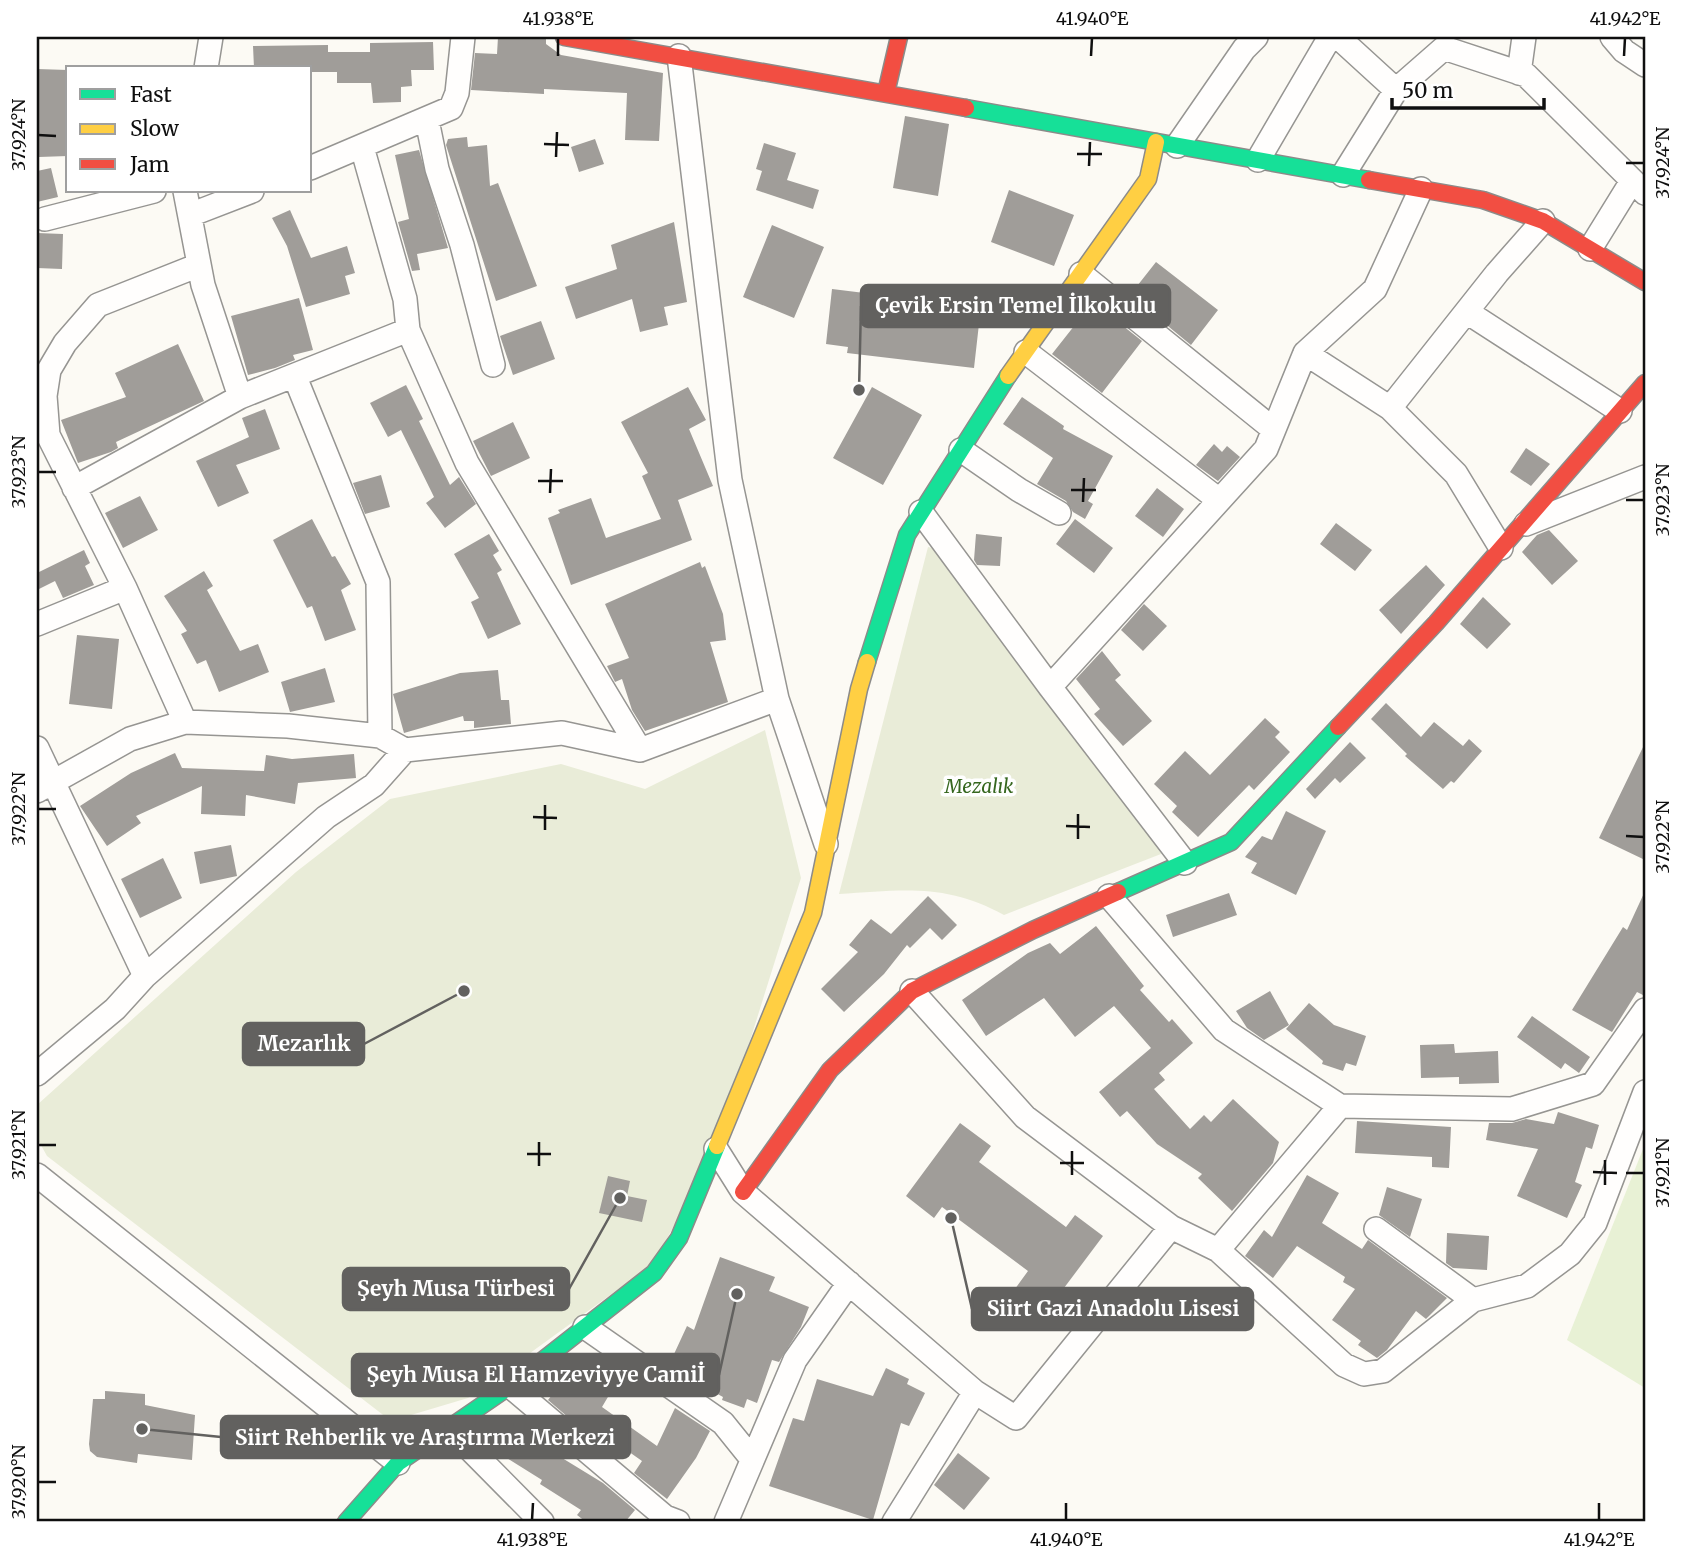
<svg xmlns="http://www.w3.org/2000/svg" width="1682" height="1559" viewBox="0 0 1682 1559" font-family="Merriweather,serif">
<rect width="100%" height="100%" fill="#fcfaf4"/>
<path fill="#e8f1d5" d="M1645,1144V1388L1567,1340Z"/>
<path fill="#e9ecd8" d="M928,547L936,549L1158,842L1161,854L1004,915C947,883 902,890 839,894Z
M765,730L801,878L716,1149L653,1264L468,1398L391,1421L47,1156L37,1138V1105L296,872L390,799L561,764L645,789Z"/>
<path fill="#a09d99" d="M498,37L546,38V44L561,55L663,73L659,141L625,140L627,93L544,89V94L471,90L475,53L497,54Z
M433,42L434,70H411L412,86L401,87V102L373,103L371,83H337V72H310V68H254L253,46L328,45V52H370V43Z
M37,69L68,70V156L39,157Z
M905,116L949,124L938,196L893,188Z
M467,137L468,147L487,145L490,186L498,183L537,286L496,301L446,145L448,139Z
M595,139L604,164L579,172L571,147Z
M764,143L796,153L787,180L819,190L813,209L756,190L762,171L756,169Z
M419,150L448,248L417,254L420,270L412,271L398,222L409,219L395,155Z
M51,168L58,197L37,202V171Z
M1009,190L1074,215L1054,266L991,242Z
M290,210L311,258L347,246L355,273L345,276L350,294L306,307L287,246L272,218Z
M674,222L687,302L664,307L668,325L640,332L632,299L576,319L565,287L617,269L611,245Z
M772,225L824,247L794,318L743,297Z
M37,233L63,234L62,269L37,268Z
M1156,262L1218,310L1191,345L1130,295Z
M832,289L962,305L961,313L980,315L974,368L847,353L848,347L826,344Z
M299,298L313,350L293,355L295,360L275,368L248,375L231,316Z
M1093,302L1142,341L1102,393L1052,354Z
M541,321L555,359L513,375L500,336Z
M178,344L204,401L116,442L118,448L111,452L78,463L61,420L126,397L115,373Z
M406,385L423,419L419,421L450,485L459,477L476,504L445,528L426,503L434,497L401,430L388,437L370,403Z
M688,387L706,420L689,429L713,486L678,500L692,540L571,585L548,518L560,513L558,510L591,498L606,538L661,519L642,476L648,473L621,422Z
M872,387L922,415L883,485L833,458Z
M1022,397L1064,426L1063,429L1113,456L1088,501L1093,504L1085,519L1073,512L1066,501L1037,484L1053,458L1003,424Z
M265,409L280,449L236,465L249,493L218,507L196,461L249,437L242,418Z
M513,422L530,458L491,476L473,441Z
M1214,444L1222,452L1227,446L1240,457L1218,481L1196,465Z
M1526,448L1550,464L1531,486L1510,472Z
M381,475L390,507L365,514L353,483Z
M1157,488L1184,509L1163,537L1135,516Z
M140,496L158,530L123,548L105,513Z
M312,519L332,557L335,556L351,584L341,590L356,630L325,641L312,606L307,608L273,540Z
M1075,519L1113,548L1094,573L1056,544Z
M1336,523L1372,550L1355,571L1320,544Z
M1549,530L1578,561L1552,585L1522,552L1537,535Z
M489,534L499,551L493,555L502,570L497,573L521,624L488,639L471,602L479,598L454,554Z
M976,534L1002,537L1000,566L977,565L974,560Z
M84,550L90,563L85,566L94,585L63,598L55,581L37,590V573Z
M700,562L702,568L705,566L723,614L726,640L710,642L728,702L645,731L632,710L622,679L615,682L607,666L629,658L605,604Z
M1426,565L1445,585L1401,634L1379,610Z
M204,571L213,586L207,590L240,651L258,644L269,672L219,692L206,660L197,664L181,634L187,631L164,596Z
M1483,597L1511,624L1487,649L1460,624Z
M1144,604L1167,626L1143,651L1121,630Z
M77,635L119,639L112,709L69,704Z
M1102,651L1121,675L1115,680L1152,721L1123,746L1094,714L1100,709L1076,679Z
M325,668L335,702L290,712L281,682Z
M498,670L501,700H509L511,724L474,728V721H464L463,716L404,733L393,694L460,673Z
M1386,703L1421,737L1434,722L1463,746L1469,739L1482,751L1454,783L1451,781L1443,789L1405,756L1407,754L1371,719Z
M1265,718L1280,732L1275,737L1290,752L1254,790L1249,785L1198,837L1172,812L1177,806L1154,784L1185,751L1210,775Z
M1350,742L1366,758L1340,783L1335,778L1315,799L1306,789Z
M1645,743V860L1599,838Z
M175,753L182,768L264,771L266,755L292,759L354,754L356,778L298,783L295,804L246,795L245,816L201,814L202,786L136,816L141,823L107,846L80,806L131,773Z
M1286,811L1326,831L1296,895L1251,873L1257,863L1245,857L1262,836L1272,840Z
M231,845L237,876L200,884L194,852Z
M163,858L182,898L140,918L121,879Z
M1645,891V996L1637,992L1612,1032L1572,1010L1623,927L1627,930Z
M1229,893L1237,915L1173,937L1166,915Z
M928,896L957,925L942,940L930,928L910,948L907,945L884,974L844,1012L821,989L858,952L849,945L871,919L891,934Z
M1096,926L1144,986L1140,990L1169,1022L1172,1019L1193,1043L1159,1073L1165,1080L1154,1089L1190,1129L1204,1115L1211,1122L1233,1099L1279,1142L1273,1163L1232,1211L1198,1178L1202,1174L1157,1144L1127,1111L1120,1117L1099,1092L1151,1048L1114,1006L1075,1037L1044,998L986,1036L962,1000L1028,953L1050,943L1060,954Z
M1270,991L1289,1025L1264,1040L1247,1028L1236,1011Z
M1309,1003L1334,1025L1366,1036L1356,1066L1346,1063L1343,1071L1322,1064L1323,1061L1286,1029Z
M1532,1016L1590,1057L1579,1073L1565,1063L1561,1069L1517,1037Z
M1454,1044L1455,1053L1498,1051L1499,1083L1459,1084V1077L1421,1078L1420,1045Z
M1558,1112L1599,1125L1592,1149L1586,1147L1575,1182L1582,1185L1567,1218L1517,1196L1538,1149L1486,1140L1489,1123H1512L1526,1119L1554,1124Z
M1357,1121L1451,1127L1449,1168L1432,1167V1157L1355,1153Z
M960,1123L991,1146L979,1162L1066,1227L1075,1215L1103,1236L1043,1316L1012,1293L1028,1271L942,1207L934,1218L906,1196Z
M1307,1175L1339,1193L1322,1223L1362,1249L1368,1240L1447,1298L1426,1319L1416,1311L1387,1350L1377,1358L1358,1345L1361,1341L1332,1320L1355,1289L1343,1282L1345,1277L1297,1246L1273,1278L1245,1256L1264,1230L1272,1237Z
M608,1176L630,1181L627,1196L647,1200L642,1222L599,1213Z
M1387,1187L1422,1199L1410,1237L1379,1215Z
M1447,1233L1489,1236L1487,1270L1453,1268L1446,1263Z
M720,1257L775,1277L769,1291L809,1307L801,1327L779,1362L772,1360L757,1403L747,1399L744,1408L722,1400L723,1397L668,1367L687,1326L694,1330Z
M586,1364L618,1380L602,1407L657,1446L675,1408L710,1431L696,1458L667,1499L634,1473L642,1461L581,1418L576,1424L548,1400L569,1374L576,1379Z
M886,1368L909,1379L907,1384L925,1393L909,1426L901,1423L873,1520L769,1486L793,1418L804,1421L817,1379L873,1396Z
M105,1391L145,1394V1405L195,1415L192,1460L138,1454L137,1463L97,1457L90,1451L89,1444L93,1399H105Z
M524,1421L554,1442L549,1450L603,1483L635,1510L625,1522H586L577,1515L581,1510L540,1484L542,1480L502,1455Z
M958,1453L990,1478L964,1510L934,1485Z"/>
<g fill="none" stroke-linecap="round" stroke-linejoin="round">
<g stroke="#969592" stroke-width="26">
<path id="street" d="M1338,37L1396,90
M1612,37L1624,51L1645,65
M1444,48L1526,75L1645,193
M679,56L730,480L777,699
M206,68L211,37
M1519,73L1524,37
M427,120L437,169L462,245L493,365
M1177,146L1244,49L1256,37
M362,147L405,299L408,330L467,463L640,750
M1258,160L1330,37
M310,168L451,108L457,93L463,37
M1343,175L1396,90L1444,48
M185,191L203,285L240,397
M190,215L252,191
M45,219L154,191
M1590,249L1632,181
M1081,274L1273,429
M1467,312L1620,411
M1026,352L1219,500
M1305,353L1390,408L1456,474L1501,548
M295,377L378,582L380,736
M1390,408L1497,273L1543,221
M961,450L1019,490L1059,513
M74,488L240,397L408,330
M921,512L1050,687L1185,863
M1526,524L1645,477
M37,624L125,588
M1050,687L1266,449L1305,353L1375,289L1421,189
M185,722L125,588L48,435L45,396L49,370L65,343L98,305L199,265
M37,748L145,976
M37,791L130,739L185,722L288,726L380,736L405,750L562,733L640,750L777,699L826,844
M1109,896L1224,1030L1340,1106L1512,1109L1593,1084L1645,1010
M912,991L1025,1117L1171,1227L1218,1250L1344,1365L1364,1374L1383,1371L1473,1300L1527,1286L1570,1254L1595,1223L1645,1092
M37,1074L115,1009L145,976L326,817L374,785L405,750
M716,1149L743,1192L975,1392
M37,1175L398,1463
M1376,1229L1473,1300
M1218,1250L1340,1106
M585,1327L723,1423L752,1459
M510,1386L665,1517L678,1522
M449,1428L542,1522
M726,1522L795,1360L849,1283
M894,1522L975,1392L1016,1418L1171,1227"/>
</g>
<g stroke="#8c8b89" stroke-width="19">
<path id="fast" d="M966,108L1369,180
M867,662L907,535L1008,376
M1118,892L1231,842L1338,727
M346,1522L398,1463L510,1386L654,1273L679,1238L717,1146"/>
</g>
<g stroke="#8c8b89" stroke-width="19">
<path id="slow" d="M1008,376L1148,179L1156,142
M717,1146L813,913L859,689L867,662"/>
</g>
<g stroke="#8c8b89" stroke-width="19">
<path id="jam" d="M564,37L966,108
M886,93L899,37
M1369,180L1483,200L1543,221L1645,282
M1338,727L1436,623L1645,383
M743,1192L830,1070L912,991L1033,930L1118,892"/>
</g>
<use href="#street" stroke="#fffefd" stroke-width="23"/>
<use href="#fast" stroke="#16e098" stroke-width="16"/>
<use href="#slow" stroke="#ffcf43" stroke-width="16"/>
<use href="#jam" stroke="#f24e42" stroke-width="16"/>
</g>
<path fill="none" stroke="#0f0f0f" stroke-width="2.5" d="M558,56V38M1091,56L1092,38M1624,56L1625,38M38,135L56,136M544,144L569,145M1077,154H1102M556,157L557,132M1626,163H1644M1089,166L1090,142M38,472H56M538,481H563M1071,490H1096M550,493L551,469M1626,500H1644M1083,502L1084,478M38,809H56M533,817L557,818M1066,826L1090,827M545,830V805M1626,836L1644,837M1078,839V814M38,1145H56M527,1154H551M1060,1163H1084M539,1166V1142M1593,1172L1617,1173M1626,1173H1644M1072,1175V1151M1605,1185V1160M38,1482H56M532,1520L533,1503M1066,1520V1503M1599,1520V1503"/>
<g text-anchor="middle" stroke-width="7" stroke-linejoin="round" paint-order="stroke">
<g font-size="19" font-style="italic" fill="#36671f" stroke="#fff">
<text x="979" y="793">Mezalık</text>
</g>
</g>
<path fill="none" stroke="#62615f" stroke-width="2.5" d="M859 390L861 306M464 991L364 1044M620 1198L569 1289M951 1218L972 1309M737 1294L719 1375M142 1429L221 1437"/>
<g fill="#62615f" stroke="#fff" stroke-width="2.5">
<circle cx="859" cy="390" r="7"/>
<circle cx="464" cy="991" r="7"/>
<circle cx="620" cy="1198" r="7"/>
<circle cx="951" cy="1218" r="7"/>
<circle cx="737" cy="1294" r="7"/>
<circle cx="142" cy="1429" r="7"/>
</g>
<g fill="#62615f" stroke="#62615f" stroke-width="2.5">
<rect x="861" y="285" width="309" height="42" rx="7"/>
<rect x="243" y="1023" width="121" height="42" rx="7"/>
<rect x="343" y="1268" width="226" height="42" rx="7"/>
<rect x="972" y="1288" width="281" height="42" rx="7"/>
<rect x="352" y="1354" width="367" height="42" rx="7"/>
<rect x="221" y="1416" width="409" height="42" rx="7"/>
</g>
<g font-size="21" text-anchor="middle" font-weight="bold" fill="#fff">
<text x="1016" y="313">Çevik Ersin Temel İlkokulu</text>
<text x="304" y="1051">Mezarlık</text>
<text x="456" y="1296">Şeyh Musa Türbesi</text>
<text x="1113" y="1316">Siirt Gazi Anadolu Lisesi</text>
<text x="536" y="1382">Şeyh Musa El Hamzeviyye Camiİ</text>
<text x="425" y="1445">Siirt Rehberlik ve Araştırma Merkezi</text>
</g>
<rect width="1682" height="1559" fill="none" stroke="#ffffff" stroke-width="77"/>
<rect x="66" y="66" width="245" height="126" fill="#ffffff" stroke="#9f9f9f" stroke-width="2"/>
<rect x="80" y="89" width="35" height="10" fill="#16e098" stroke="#9f9f9f" stroke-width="2"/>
<text x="130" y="102" font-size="21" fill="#0f0f0f">Fast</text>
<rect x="80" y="124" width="35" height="10" fill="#ffcf43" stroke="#9f9f9f" stroke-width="2"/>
<text x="130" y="136" font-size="21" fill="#0f0f0f">Slow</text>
<rect x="80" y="159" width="35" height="10" fill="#f24e42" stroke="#9f9f9f" stroke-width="2"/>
<text x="130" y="172" font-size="21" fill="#0f0f0f">Jam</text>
<path d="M1392 98v10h152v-10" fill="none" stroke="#0f0f0f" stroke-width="3.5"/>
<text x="1402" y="98" font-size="21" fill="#0f0f0f" stroke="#ffffff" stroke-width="5" paint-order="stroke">50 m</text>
<rect x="38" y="38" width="1606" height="1482" fill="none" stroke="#0f0f0f" stroke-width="2.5"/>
<g font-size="18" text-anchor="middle" fill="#0f0f0f">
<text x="558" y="25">41.938°E</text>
<text x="1092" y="25">41.940°E</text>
<text x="1625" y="25">41.942°E</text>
<text transform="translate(19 135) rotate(-90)" y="6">37.924°N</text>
<text transform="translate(1663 163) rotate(-90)" y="6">37.924°N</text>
<text transform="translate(19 472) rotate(-90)" y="6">37.923°N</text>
<text transform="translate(1663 500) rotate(-90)" y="6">37.923°N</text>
<text transform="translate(19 809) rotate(-90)" y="6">37.922°N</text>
<text transform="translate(1663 837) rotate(-90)" y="6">37.922°N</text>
<text transform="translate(19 1145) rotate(-90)" y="6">37.921°N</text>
<text transform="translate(1663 1173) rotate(-90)" y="6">37.921°N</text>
<text transform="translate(19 1482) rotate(-90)" y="6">37.920°N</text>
<text x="532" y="1546">41.938°E</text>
<text x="1066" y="1546">41.940°E</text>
<text x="1599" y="1546">41.942°E</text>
</g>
</svg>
